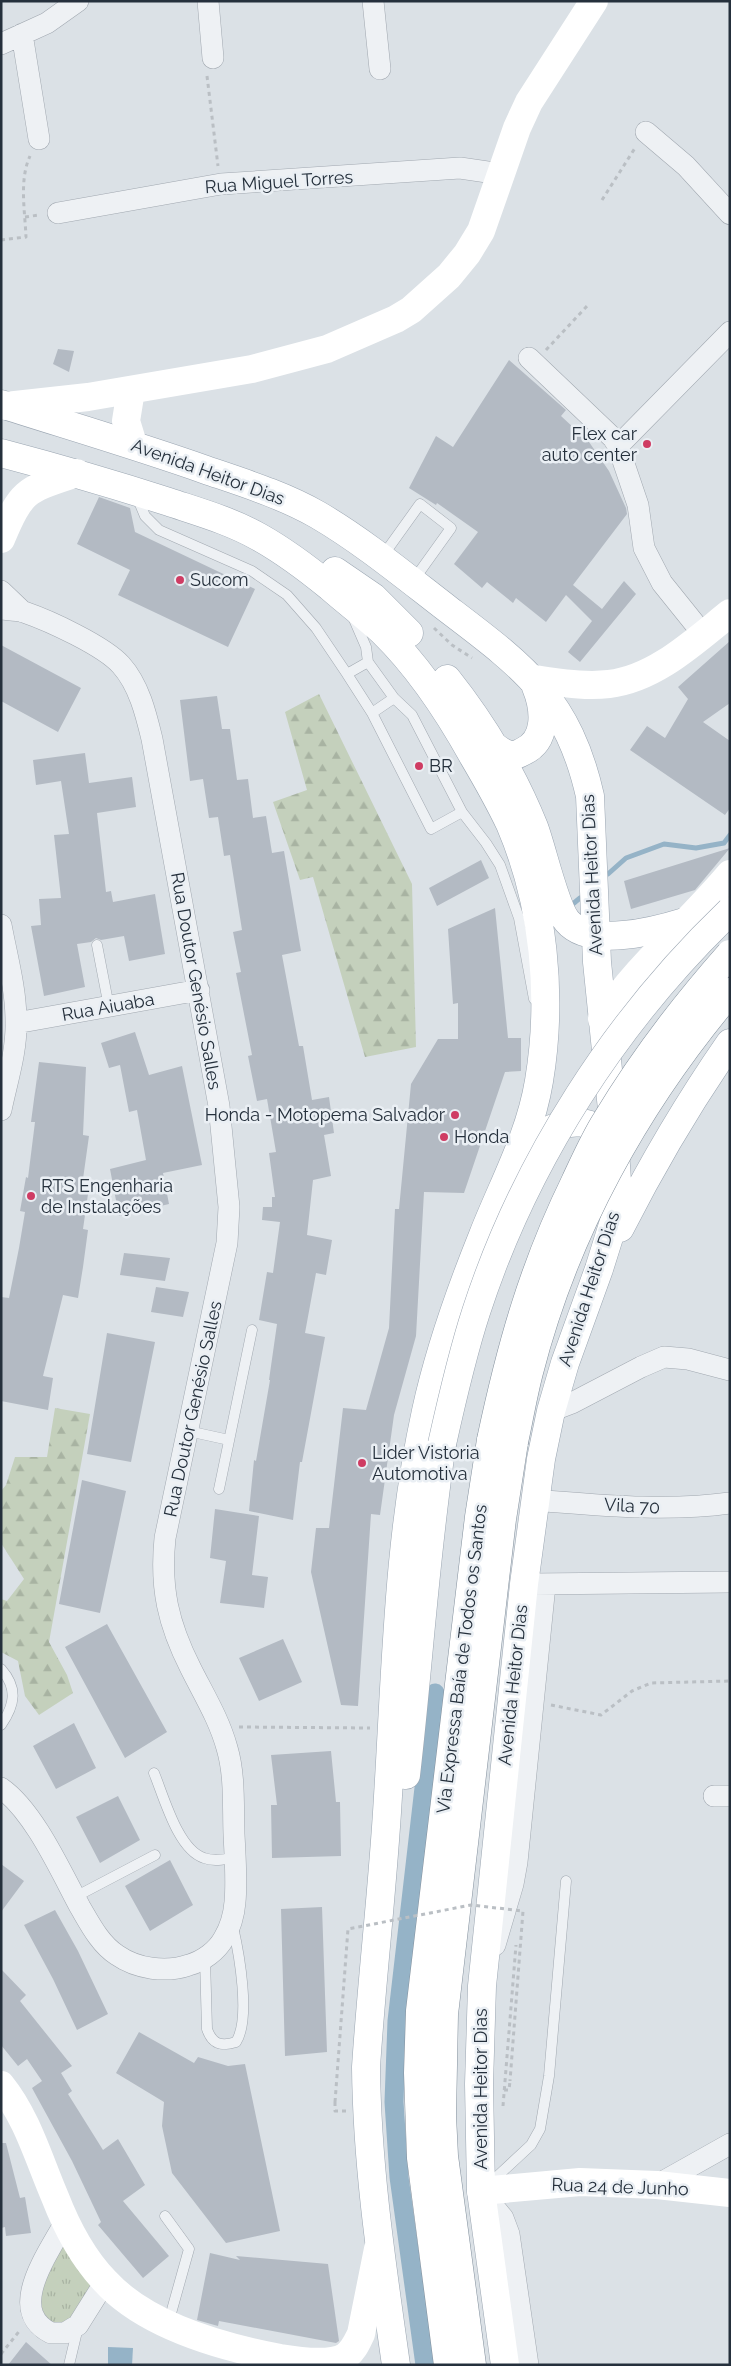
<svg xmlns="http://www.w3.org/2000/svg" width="731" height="2366" viewBox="0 0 731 2366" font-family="Raleway,sans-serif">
<defs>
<pattern id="forest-firs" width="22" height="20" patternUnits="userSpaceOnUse" patternTransform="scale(1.25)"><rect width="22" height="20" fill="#c4d0bc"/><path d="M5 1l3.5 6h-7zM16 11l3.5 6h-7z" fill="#a8b3a2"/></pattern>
<pattern id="park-tufts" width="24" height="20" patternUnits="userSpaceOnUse" patternTransform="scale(1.25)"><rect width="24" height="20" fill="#c4d0bc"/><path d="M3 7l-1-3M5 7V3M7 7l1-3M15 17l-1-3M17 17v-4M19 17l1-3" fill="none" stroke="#a8b3a2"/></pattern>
</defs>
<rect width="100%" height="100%" fill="#dbe1e6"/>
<path fill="url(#forest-firs)" d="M319,694L412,884L416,1047L365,1057L313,877L300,880L273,802L307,790L285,712Z
M55,1408L90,1414L49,1642L67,1675L73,1693L39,1715L25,1696L18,1661L1,1652V1599L7,1601L24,1579L1,1543V1491L6,1485L15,1457H47Z"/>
<path fill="url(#park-tufts)" d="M63,2243L95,2286C88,2295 72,2322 61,2323C54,2324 48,2320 42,2317L39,2290Z"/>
<path fill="#95b3c7" d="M108,2347L133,2348L132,2365H108Z"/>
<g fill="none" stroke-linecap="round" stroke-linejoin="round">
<path stroke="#95b3c7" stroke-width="5" d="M608,874L626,858L664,844L696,848L724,843L730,835
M574,903L580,898"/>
<path stroke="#95b3c7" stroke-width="19" d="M425,2365L399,2177L394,2102L397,2021L435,1693"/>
</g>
<path fill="#b3bac3" d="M58,349L74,351L69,372L53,364Z
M509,360L566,410L561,416L589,442L609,471L626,508L627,514L573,585L602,609L624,581L636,594L580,662L568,652L592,621L566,595L546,622L516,598L513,603L487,582L482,588L454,564L478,532L437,503L436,505L409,488L436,436L453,447Z
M99,497L130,508L135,532L255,589L228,647L118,595L130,570L77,544Z
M730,641V703L703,722L730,741V808L725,815L630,750L647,726L665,738L688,699L678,687Z
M1,645L81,688L58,732L1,701Z
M217,696L222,729H230L237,780L248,779L253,818L266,816L272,853L284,851L301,951L282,955L299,1046H303L312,1100L329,1097L334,1133L324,1135L331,1176L313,1180L307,1235L332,1240L326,1275L316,1273L305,1333L325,1337L302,1462H300L293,1520L249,1511L254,1460L256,1461L270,1380H269L277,1324L259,1320L267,1272L273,1273L280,1222L262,1220L263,1207H272V1197H275L269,1153L276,1152L267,1099L257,1101L248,1056L252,1055L236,973L241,972L233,932L242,930L230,855L224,856L218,817L209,818L203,779L190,781L180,700Z
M85,753L89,783L132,777L136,807L97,813L106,892L111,891L113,902L155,894L165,954L129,961L124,936L101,940L96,938L91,942L77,944L85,987L44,996L31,926L41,925L39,899L61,898L54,835L69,834L61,781L36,785L33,760Z
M730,848L695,890L631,909L624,881Z
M481,860L489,878L437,906L429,888Z
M495,908L508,1038H521V1071L505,1072L464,1193L424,1192L416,1336L394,1415L380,1515L371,1514L358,1706L341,1705L311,1572L316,1528H329L343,1408L366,1410L389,1328L395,1209H399L411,1084L438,1039H458V1003L453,1004L448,929Z
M135,1032L149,1075L182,1066L202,1165L163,1173L169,1204L119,1216L110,1169L146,1160L137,1110L129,1112L120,1065L109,1068L101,1043Z
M39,1062L86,1067L83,1135L89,1136L82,1186L89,1187L83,1229L88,1230L83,1267L78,1298L63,1295L43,1376L53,1378L48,1410L1,1401V1297L9,1298L19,1248L25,1212L20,1211L26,1177L28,1178L35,1122H31Z
M124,1253L170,1258L165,1281L120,1275Z
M156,1287L189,1292L183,1317L151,1312Z
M107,1333L155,1342L131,1462L87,1454Z
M82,1480L126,1491L100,1613L59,1604Z
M215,1509L259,1516L252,1575L268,1577L264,1608L220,1603L226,1561L210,1558Z
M107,1624L167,1732L125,1758L65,1647Z
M283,1639L302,1682L259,1701L239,1658Z
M74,1723L96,1768L56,1789L33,1746Z
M331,1751L336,1802H340L341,1856L272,1858L271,1805H277L271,1755Z
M118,1796L140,1840L100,1863L76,1817Z
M170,1860L193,1905L150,1931L125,1886Z
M1,1864L24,1881L1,1912Z
M322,1907L327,2052L285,2056L281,1909Z
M55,1910L78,1951L108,2014L77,2030L53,1979L24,1925Z
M1,1969L26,1995L20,2001L72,2066L61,2073L72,2091L68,2094L103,2150L118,2139L145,2185L123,2201L169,2256L143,2278L98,2225L101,2222L72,2161L32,2088L42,2081L27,2059L18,2066L1,2045Z
M139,2032L194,2063L198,2057L228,2066L245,2064L280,2231L226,2243L172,2173L162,2126L164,2102L116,2073Z
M1,2143H6L20,2198L25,2197L31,2233L6,2236L5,2227L1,2228Z
M210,2253L240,2260L236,2256L328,2264L339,2341L336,2343L219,2321L218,2326L197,2320Z
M26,2342L52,2365H8Z"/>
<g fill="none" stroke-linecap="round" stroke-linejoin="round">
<g stroke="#a1a8b0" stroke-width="11">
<path id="lane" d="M137,497L145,516L159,530L252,571L287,595L316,628L347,674
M382,557L420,504L451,528L413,581
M353,617L366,647L368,662L394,698L412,715L462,812L486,843L500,865L519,918L534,999
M368,662L347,674L372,713L431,829L462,812
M372,713L394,698
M97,945L109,1007
M188,1431L229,1440
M219,1489L252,1330
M1,1669C18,1688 15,1705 1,1725
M154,1773C164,1797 178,1850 204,1858C214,1862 225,1859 235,1858
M75,1897L155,1855
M205,1959L207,2029C212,2044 221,2047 236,2042C251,2019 239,1953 233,1927
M489,2184L531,2145L540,2129L549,2076L566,1881
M165,2216L189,2249L168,2324
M69,2365L78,2327"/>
</g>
<g stroke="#a1a8b0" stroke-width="22">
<path id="street" d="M208,1L213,58
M373,1L380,69
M22,34L39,139
M1,44L47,23L78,1
M646,132L686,166L730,214
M58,213L221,184L460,168L501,174
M529,358L613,438L618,446L638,505L644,548L662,583L703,634
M618,446L730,332
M1,591L23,612
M1,609C9,610 17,610 24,612C50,621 104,646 121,665C139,685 146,714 152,739L219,1106L229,1207L227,1243L165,1538C160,1588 168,1624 191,1669C204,1695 219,1719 227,1748C235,1775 233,1805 234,1834C235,1856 237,1880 235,1902C234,1914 230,1928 224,1938C217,1951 203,1961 189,1965C166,1973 137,1969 117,1955C100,1944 90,1924 80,1907C61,1872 34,1811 1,1788
M1,925C7,957 16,989 16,1021C17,1051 7,1081 1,1110
M16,1023L199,990
M551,1411L572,1403L641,1367L664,1357L688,1359L730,1370
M534,1500C599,1505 665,1512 730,1503
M532,1584L730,1582
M714,1796H730
M495,1945L513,1884L517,1862L545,1585
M657,2185L730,2144
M481,2191L503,2218L509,2234L528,2365
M65,2222C49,2253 5,2310 51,2333H65L78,2325L105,2282"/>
</g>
<g stroke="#9ba6b2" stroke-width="29">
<path id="primary" d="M1,404C70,426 138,446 206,470C244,483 283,495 318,515C364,542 406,577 449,610C524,667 568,699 590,796L597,962L613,1119L618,1197L615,1218L599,1269L565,1363L551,1411L541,1459L524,1584L482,1986L479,2084L481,2191L505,2365
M1,453C58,468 113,484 169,502C199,512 231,521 259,537C284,551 308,569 330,587C347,602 366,616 382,631C419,667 448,711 473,756C486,778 499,801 510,824C544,903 553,997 539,1081C530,1136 503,1184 483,1235C460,1292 439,1351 426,1411C398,1538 396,1667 388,1796C383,1886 372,1976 366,2067C367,2167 382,2266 396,2365
M335,571L373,597L409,633
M447,679C482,723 513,775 534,827C542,848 555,907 567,921C590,948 655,931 684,922
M490,743C495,747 501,752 507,754C512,757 517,755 522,752C548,741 545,709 536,687
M544,1133C573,1116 591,1120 615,1141
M620,1228C653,1163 689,1102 730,1043
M406,1775C419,1664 425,1554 442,1444"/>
</g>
<g stroke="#83909d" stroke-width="29">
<path id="highway" d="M448,2365L421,2158L418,2073L420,2011L479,1517L491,1440
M472,2365L444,2156L442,2116L444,2014L502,1519L514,1442"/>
</g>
<path stroke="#babfc4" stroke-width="3" stroke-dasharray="4 4" stroke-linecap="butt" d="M207,76L218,166
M602,200L635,148
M25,217L39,215
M1,240L26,237C25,211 19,180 30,156
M546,350L588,305
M434,628L452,645L472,658
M551,1705L601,1715L632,1691L651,1683L730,1681
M239,1727L370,1728
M504,2090H509L510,2081
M335,2102V2111H346
M503,2106L516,1945
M1,2354L21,2329"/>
<use href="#lane" stroke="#eef1f4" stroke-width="10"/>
<use href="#street" stroke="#eef1f4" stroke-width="21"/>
<path stroke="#fff" stroke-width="28" d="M131,390L126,421L133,444
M6,406L88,397L252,369L327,349L396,319L411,310L449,276L467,254L481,231L517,128L529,102L594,1
M1,539C22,489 26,490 77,473
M532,679C558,682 583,687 609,684C655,679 695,641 730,613
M602,1019C638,965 688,924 730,874
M1,2085C27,2117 39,2160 55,2197C67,2228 82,2257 105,2281C146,2326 222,2347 280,2358C298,2361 330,2366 346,2356C354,2350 357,2342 361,2334L378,2249
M481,2191L580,2182L657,2185L730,2193"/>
<use href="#primary" stroke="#fff" stroke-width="28"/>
<use href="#highway" stroke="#fff" stroke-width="28"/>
<g stroke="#9ba6b2" stroke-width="29" stroke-linecap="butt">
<path id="primary-bridge" d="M442,1444C452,1399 462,1355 476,1312C525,1161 616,1020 730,911"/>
</g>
<g stroke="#83909d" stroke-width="29" stroke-linecap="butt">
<path id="highway-bridge" d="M491,1440C511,1346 533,1268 575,1182C585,1161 594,1140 606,1121C642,1061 684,1006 730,954
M514,1442C519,1419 523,1395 529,1372C565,1231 637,1102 730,992"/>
</g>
<path stroke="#babfc4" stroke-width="3" stroke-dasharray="4 4" stroke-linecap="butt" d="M335,2102L348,1929L471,1905L523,1911L510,2081"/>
<use href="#primary-bridge" stroke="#fff" stroke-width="28"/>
<use href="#highway-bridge" stroke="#fff" stroke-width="28"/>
</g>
<g fill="#cf3c63" stroke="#eaeff4" stroke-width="2">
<circle cx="647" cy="444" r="5"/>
<circle cx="180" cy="580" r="5"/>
<circle cx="419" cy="766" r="5"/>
<circle cx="455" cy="1115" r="5"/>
<circle cx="444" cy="1137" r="5"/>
<circle cx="31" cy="1196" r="5"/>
<circle cx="362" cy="1463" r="5"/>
</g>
<g text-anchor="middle" stroke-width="5" stroke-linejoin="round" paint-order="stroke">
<g font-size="18" fill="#25303c" stroke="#eaeff4">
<text transform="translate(279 182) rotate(-4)" y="6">Rua Miguel Torres</text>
<text transform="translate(208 472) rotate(20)" y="6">Avenida Heitor Dias</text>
<text transform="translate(592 875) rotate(-93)" y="6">Avenida Heitor Dias</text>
<text transform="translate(196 981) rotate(80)" y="6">Rua Doutor Genésio Salles</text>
<text transform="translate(108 1007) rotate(-10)" y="6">Rua Aiuaba</text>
<text transform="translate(589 1289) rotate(-72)" y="6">Avenida Heitor Dias</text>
<text transform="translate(193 1409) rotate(-78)" y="6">Rua Doutor Genésio Salles</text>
<text transform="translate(632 1506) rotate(3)" y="6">Vila 70</text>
<text transform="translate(462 1659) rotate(-83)" y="6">Via Expressa Baía de Todos os Santos</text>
<text transform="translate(513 1685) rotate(-84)" y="6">Avenida Heitor Dias</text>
<text transform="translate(481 2089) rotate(-90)" y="6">Avenida Heitor Dias</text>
<text transform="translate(620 2187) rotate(2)" y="6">Rua 24 de Junho</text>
</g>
<g font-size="18" fill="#25303c" stroke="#eaeff4" text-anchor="start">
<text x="637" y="440" text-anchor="end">Flex car<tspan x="637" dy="21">auto center</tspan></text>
<text x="190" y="586">Sucom</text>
<text x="429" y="772">BR</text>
<text x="445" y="1121" text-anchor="end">Honda - Motopema Salvador</text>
<text x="454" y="1143">Honda</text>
<text x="41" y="1192">RTS Engenharia<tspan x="41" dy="21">de Instalações</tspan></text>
<text x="372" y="1459">Lider Vistoria<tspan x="372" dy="21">Automotiva</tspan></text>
</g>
</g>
<rect width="731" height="2366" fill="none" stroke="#25303c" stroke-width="5"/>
</svg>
